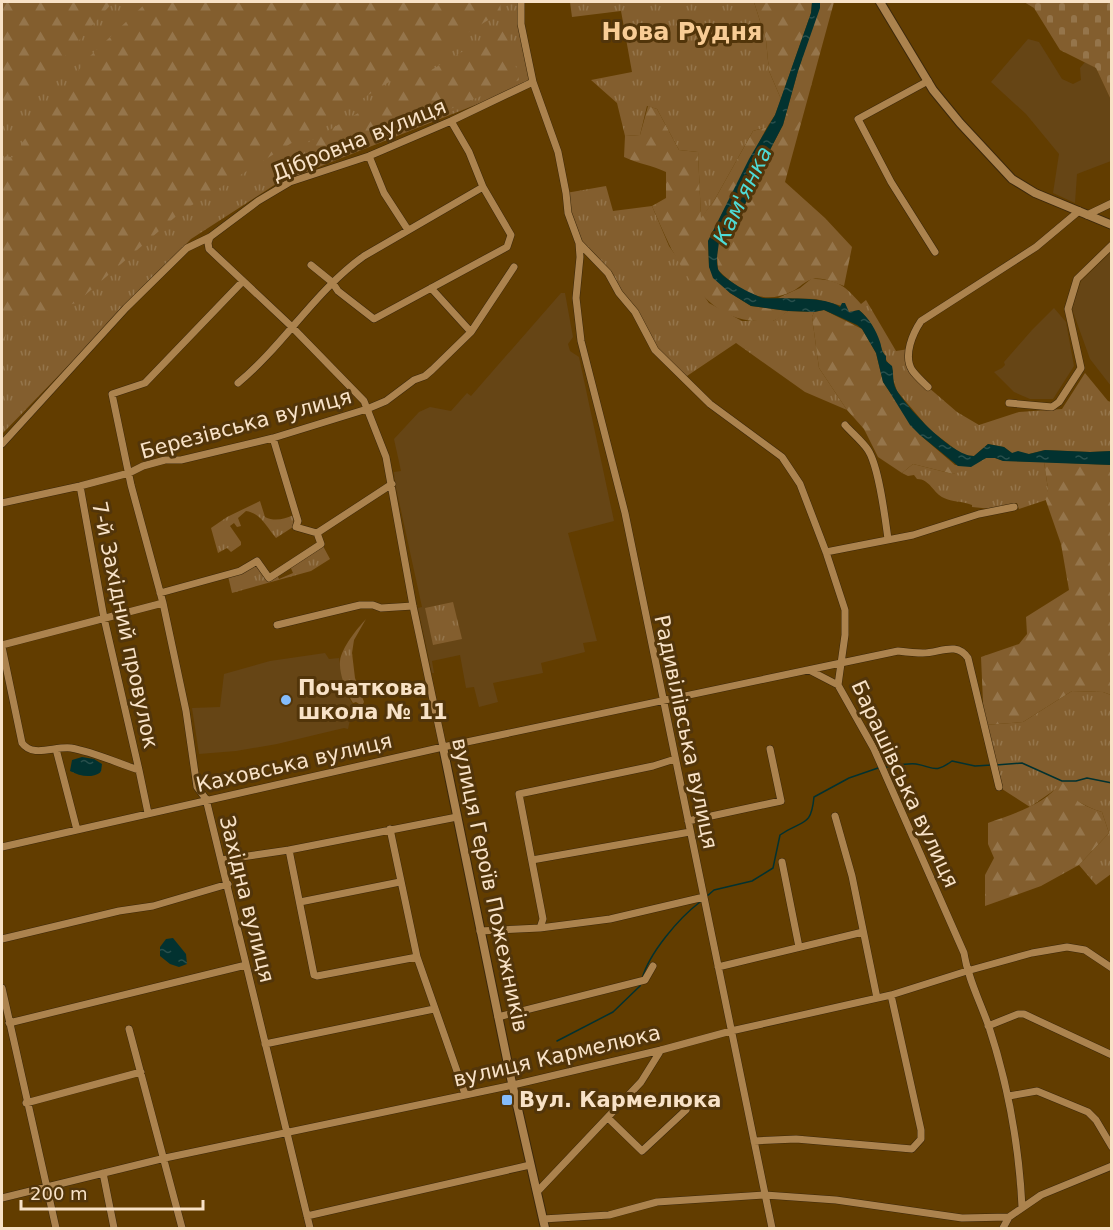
<svg xmlns="http://www.w3.org/2000/svg" width="1113" height="1230" viewBox="0 0 1113 1230" font-family="'DejaVu Sans',sans-serif">
<defs>
<pattern id="grass-tufts" width="24" height="20" patternUnits="userSpaceOnUse" patternTransform="scale(1.5)"><rect width="24" height="20" fill="#835e2e"/><path d="M3 7l-1-3M5 7V3M7 7l1-3M15 17l-1-3M17 17v-4M19 17l1-3" fill="none" stroke="#95754b"/></pattern>
<pattern id="forest-firs" width="22" height="20" patternUnits="userSpaceOnUse" patternTransform="scale(1.5)"><rect width="22" height="20" fill="#835e2e"/><path d="M5 1l3.5 6h-7zM16 11l3.5 6h-7z" fill="#95754b"/></pattern>
<pattern id="cemetery-stones" width="16" height="16" patternUnits="userSpaceOnUse" patternTransform="scale(1.5)"><rect width="16" height="16" fill="#835e2e"/><path d="M2 7V4a2 2 0 0 1 4 0v3zM10 15v-3a2 2 0 0 1 4 0v3z" fill="#95754b"/></pattern>
<pattern id="water-ripples" width="26" height="14" patternUnits="userSpaceOnUse" patternTransform="scale(1.5)"><rect width="26" height="14" fill="#023230"/><path d="M2 4q2-2 4 0t4 0M15 11q2-2 4 0t4 0" fill="none" stroke="#284f4c"/></pattern>
</defs>
<rect width="100%" height="100%" fill="#623d00"/>
<path fill="#664515" d="M1028,39L1039,42L1062,79L1073,84L1081,80L1080,68L1085,62L1096,68L1111,100V161L1077,174L1075,203L1053,193L1059,154L1026,114L991,82Z
M1111,252V386L1090,359L1072,309L1081,281Z
M561,293H565L573,337L568,344L570,351L579,357L614,521L568,533L597,641L583,643L585,652L541,663L543,673L493,683L498,702L479,707L474,687L466,688L460,655L432,661L434,673H432L418,608L422,607L395,483L394,472L401,471L394,439L419,412L430,407L451,411L467,393L471,396Z
M1054,308L1066,322L1074,366L1053,399H1030L1014,392L994,372L1002,368L1005,365L1004,362L1032,330Z
M325,653L329,659L339,658L345,692L361,717L350,720L348,729L344,728L277,744L236,751L199,754L192,708L220,707L224,674L270,661Z"/>
<path fill="url(#grass-tufts)" d="M2,2H521V24L533,82L276,184L191,239L2,434Z
M570,2H754L766,40L769,71L781,99L775,115L767,127L753,131L715,199L701,219L698,152L679,150L657,109L647,106L640,135L625,136L617,103L591,80L632,72L621,11L572,17Z
M606,186L613,211L652,206L669,246L709,303L742,321H773L788,311L814,312L812,317L819,368L847,410L805,392L736,343L684,378L655,350L608,273L579,243L566,193Z
M811,279C838,279 844,285 861,304L866,300L896,351L909,349L911,368L928,387L957,412L979,425L1019,412L1062,409L1085,373L1108,401L1111,402V451L1090,452L1045,450L1029,454L1012,453L1004,447L988,444L974,456L963,455L930,430L897,391L892,376L893,371C879,352 879,326 859,310L849,312L846,307L816,299L778,298L800,288Z
M986,458H995L1004,461L1044,462L1048,489L1046,500L1019,509L1017,503L992,509L972,507V505C962,501 952,502 944,498C933,493 930,479 917,479L914,475L908,476L902,473L913,464L953,474Z
M260,501L265,517C275,522 284,519 294,515L293,527L276,538C267,528 261,513 246,511L238,518L241,526L237,527L234,523L230,526L241,542V545L231,552L227,548L218,553L211,528L227,517Z
M323,546L330,559L311,571L232,593L228,576L256,566L259,567L268,581L277,575L279,579L293,573L290,566Z
M453,602L462,639L433,645L425,608Z
M366,619L354,640L352,653L355,678L364,702L362,706L356,702L353,703C346,692 339,674 340,661C342,647 357,629 366,619Z
M1072,691L1103,692L1111,695V874L1096,885L1079,865L1109,833L1102,812C1085,807 1072,797 1056,789L1030,807L999,787L984,725L1023,722Z"/>
<path fill="url(#forest-firs)" d="M2,2H113L2,127Z
M147,2H500L501,12L181,212L76,303L8,321L2,356V161L6,156L23,160L21,144L89,57Z
M754,2H812L811,13L781,99L769,71L766,40Z
M820,2H834L785,182L825,218L852,247L844,286C835,283 823,277 813,279C806,280 799,288 793,291C763,306 741,292 718,270L717,255L719,239L731,231L738,221L760,169L783,125L798,71Z
M506,26L519,80L278,182L263,169Z
M648,106L657,109L679,150L698,152L701,218L715,199L753,131L767,127L708,241L709,267L730,293L751,306L788,311C784,314 778,319 773,321C769,322 763,321 759,321C700,322 672,252 652,206L666,198V172C652,165 638,164 624,157L625,136L640,135Z
M824,310L862,329L876,353L883,382L889,391L920,435L955,465L964,466L977,463L978,467L953,474L913,464L902,473L878,457L864,429L847,410L819,368L812,317L814,312Z
M1044,462L1111,465V695L1103,692L1072,691L1023,722L984,725L981,657L1019,644L1027,634L1026,617L1069,590L1061,544L1045,498L1048,489Z
M1062,781C1074,801 1081,805 1102,812L1109,833L1079,865L1041,886L985,906V875L994,858L988,844V823C1015,813 1045,805 1062,781Z"/>
<path fill="url(#cemetery-stones)" d="M1024,2H1111V100L1096,68L1060,50L1034,8Z"/>
<path fill="url(#water-ripples)" d="M812,2H820V8L798,71L783,125L760,169L738,221L731,231L719,239C719,249 715,259 718,269C722,279 753,295 763,298C783,299 826,296 840,307L842,303H845L849,312L859,310C869,318 876,330 880,342C882,348 881,351 886,356V361L892,366C894,374 892,381 896,389C906,407 953,457 974,456L988,444L1004,447L1012,453L1018,451L1029,454L1045,450L1090,452L1111,451V465L1003,461L995,458H986L971,467L958,466L920,435L910,425L889,391L883,382L876,353L862,329L857,325L824,310L814,312L788,311L751,306L730,293L713,278L709,267L708,241L749,159L775,115L811,13Z
M82,757L94,759L102,764L101,772C91,779 80,776 70,771L72,760Z
M173,938L186,954L187,964L179,967L170,964L160,956V947L166,939Z"/>
<g fill="none" stroke-linecap="round" stroke-linejoin="round">
<path stroke="#023230" stroke-width="1.5" d="M996,765L1022,763L1062,781H1076L1087,778L1112,783
M886,767C895,766 906,763 916,764C934,767 934,774 952,761L975,766L992,765
M706,897L714,890L752,881L773,868L780,835C803,819 811,828 814,797L849,778L878,768
M642,979C649,953 679,918 700,902
M557,1041L613,1012L640,986L641,983"/>
<g stroke="#3c280b" stroke-width="8">
<path id="minor" d="M521,2V24L533,82L558,152L566,193L568,213L579,243L608,273L619,293L635,312L655,350L710,404L782,457L800,484L826,552L845,610V635L838,685L874,749L964,953C968,979 980,1001 989,1027C1008,1085 1019,1145 1022,1207
M928,81L858,119L891,182L935,252
M369,156L384,193L408,230
M1087,215L1112,203
M210,237L208,243L209,249L291,326L364,401L386,457L413,606L443,747
M579,243L580,257L576,298L581,341L625,513L772,1228
M311,265L332,282L338,291L374,319L507,247L511,235L483,187L469,152L451,121
M243,281L145,383L112,394L131,485L163,603L186,711L197,787L206,799L310,1228
M431,288L471,332
M238,383C284,345 315,291 364,256L483,187
M928,387C923,382 916,376 912,370C903,355 913,333 921,321L1036,247L1079,211
M1009,403L1052,407L1059,402L1081,368L1068,309L1077,279L1112,245
M845,425C852,433 862,441 868,450C879,467 885,517 888,539
M2,444L126,308L187,248L210,237L258,201L290,182L369,156L451,121L533,82
M80,486L104,618L139,770
M2,503L80,486L129,473L143,466L165,460H181L273,438L367,409L386,401L414,380L425,376L432,370L471,332L514,267
M317,533L392,484
M826,552L913,535L979,514L1014,507
M160,593L240,571L257,561L269,578L321,544L317,533L296,527L298,521L273,438
M277,625L360,605H373L381,608L413,606
M2,645L163,603
M2,647L22,743C33,758 54,746 71,748C94,752 117,763 139,770L148,813
M809,670L838,685
M56,749L77,830
M835,816L852,876L877,998
M688,821L781,801L770,749
M390,829L417,957L465,1094
M2,847L443,747L898,651C906,652 915,653 923,653C940,653 956,641 968,658L999,787
M289,850L314,975L317,976L417,957
M221,860L289,850L457,817
M532,860L690,832
M782,862L799,947
M300,902L400,882
M540,928L543,919L519,794L653,766L675,759
M480,931L540,928L610,919L704,897
M2,939L119,911L153,906L228,884
M718,967L863,932
M2,988L56,1228
M498,1017L645,980L653,966
M9,1023L246,965
M988,1026L1018,1014H1024L1112,1055
M129,1029L182,1228
M265,1044L434,1009
M1009,1096L1037,1091L1088,1112L1096,1120L1112,1147
M26,1103L141,1072
M608,1118L642,1151L686,1110
M754,1141L796,1139L912,1149L921,1139V1130L891,995
M103,1173L114,1228
M537,1192L641,1082L661,1050
M2,1198L165,1158L513,1085L661,1050L731,1031L891,995L967,971L1032,953L1067,947L1085,950L1112,968
M307,1216L530,1165
M543,1219L609,1215L657,1202L765,1195L836,1200L962,1218L1009,1217L1041,1195L1112,1166
M1003,1228L1009,1217"/>
</g>
<g stroke="#3c280b" stroke-width="10">
<path id="tertiary" d="M880,2L933,90L960,123L1012,179L1035,193L1112,225
M443,747L510,1074L545,1228"/>
</g>
<use href="#minor" stroke="#ac834e" stroke-width="7"/>
<use href="#tertiary" stroke="#ac834e" stroke-width="8"/>
</g>
<g fill="#84bcfb" stroke="#52350a" stroke-width="2">
<circle cx="286" cy="700" r="6"/>
<rect x="501" y="1094" width="12" height="12" rx="3"/>
</g>
<g text-anchor="middle" stroke-width="6" stroke-linejoin="round" paint-order="stroke">
<g font-size="21" fill="#f8e2c7" stroke="#52350a">
<text transform="translate(359 140) rotate(-22)" y="7">Дібровна вулиця</text>
<text transform="translate(246 424) rotate(-15)" y="7">Березівська вулиця</text>
<text transform="translate(125 625) rotate(78)" y="7">7-й Західний провулок</text>
<text transform="translate(686 732) rotate(78)" y="7">Радивілівська вулиця</text>
<text transform="translate(294 763) rotate(-13)" y="7">Каховська вулиця</text>
<text transform="translate(905 784) rotate(65)" y="7">Барашівська вулиця</text>
<text transform="translate(490 885) rotate(78)" y="7">вулиця Героїв Пожежників</text>
<text transform="translate(247 899) rotate(76)" y="7">Західна вулиця</text>
<text transform="translate(557 1056) rotate(-13)" y="7">вулиця Кармелюка</text>
</g>
<g font-size="21" font-weight="bold" fill="#f8e2c7" stroke="#52350a" text-anchor="start">
<text x="298" y="695">Початкова<tspan x="298" dy="24">школа № 11</tspan></text>
<text x="519" y="1107">Вул. Кармелюка</text>
</g>
<g font-size="22" font-style="italic" fill="#4edbd6" stroke="#52350a">
<text transform="translate(742 195) rotate(-64)" y="8">Кам'янка</text>
</g>
<g font-size="24" font-weight="bold" fill="#f8cc95" stroke="#52350a">
<text x="682" y="40">Нова Рудня</text>
</g>
</g>
<rect width="1113" height="1230" fill="none" stroke="#f8e2c7" stroke-width="6"/>
<path d="M21 1200v9h182v-9" fill="none" stroke="#f8e2c7" stroke-width="3"/>
<text x="30" y="1200" font-size="18" fill="#f8e2c7" stroke="#52350a" stroke-width="4.5" paint-order="stroke">200 m</text>
</svg>
